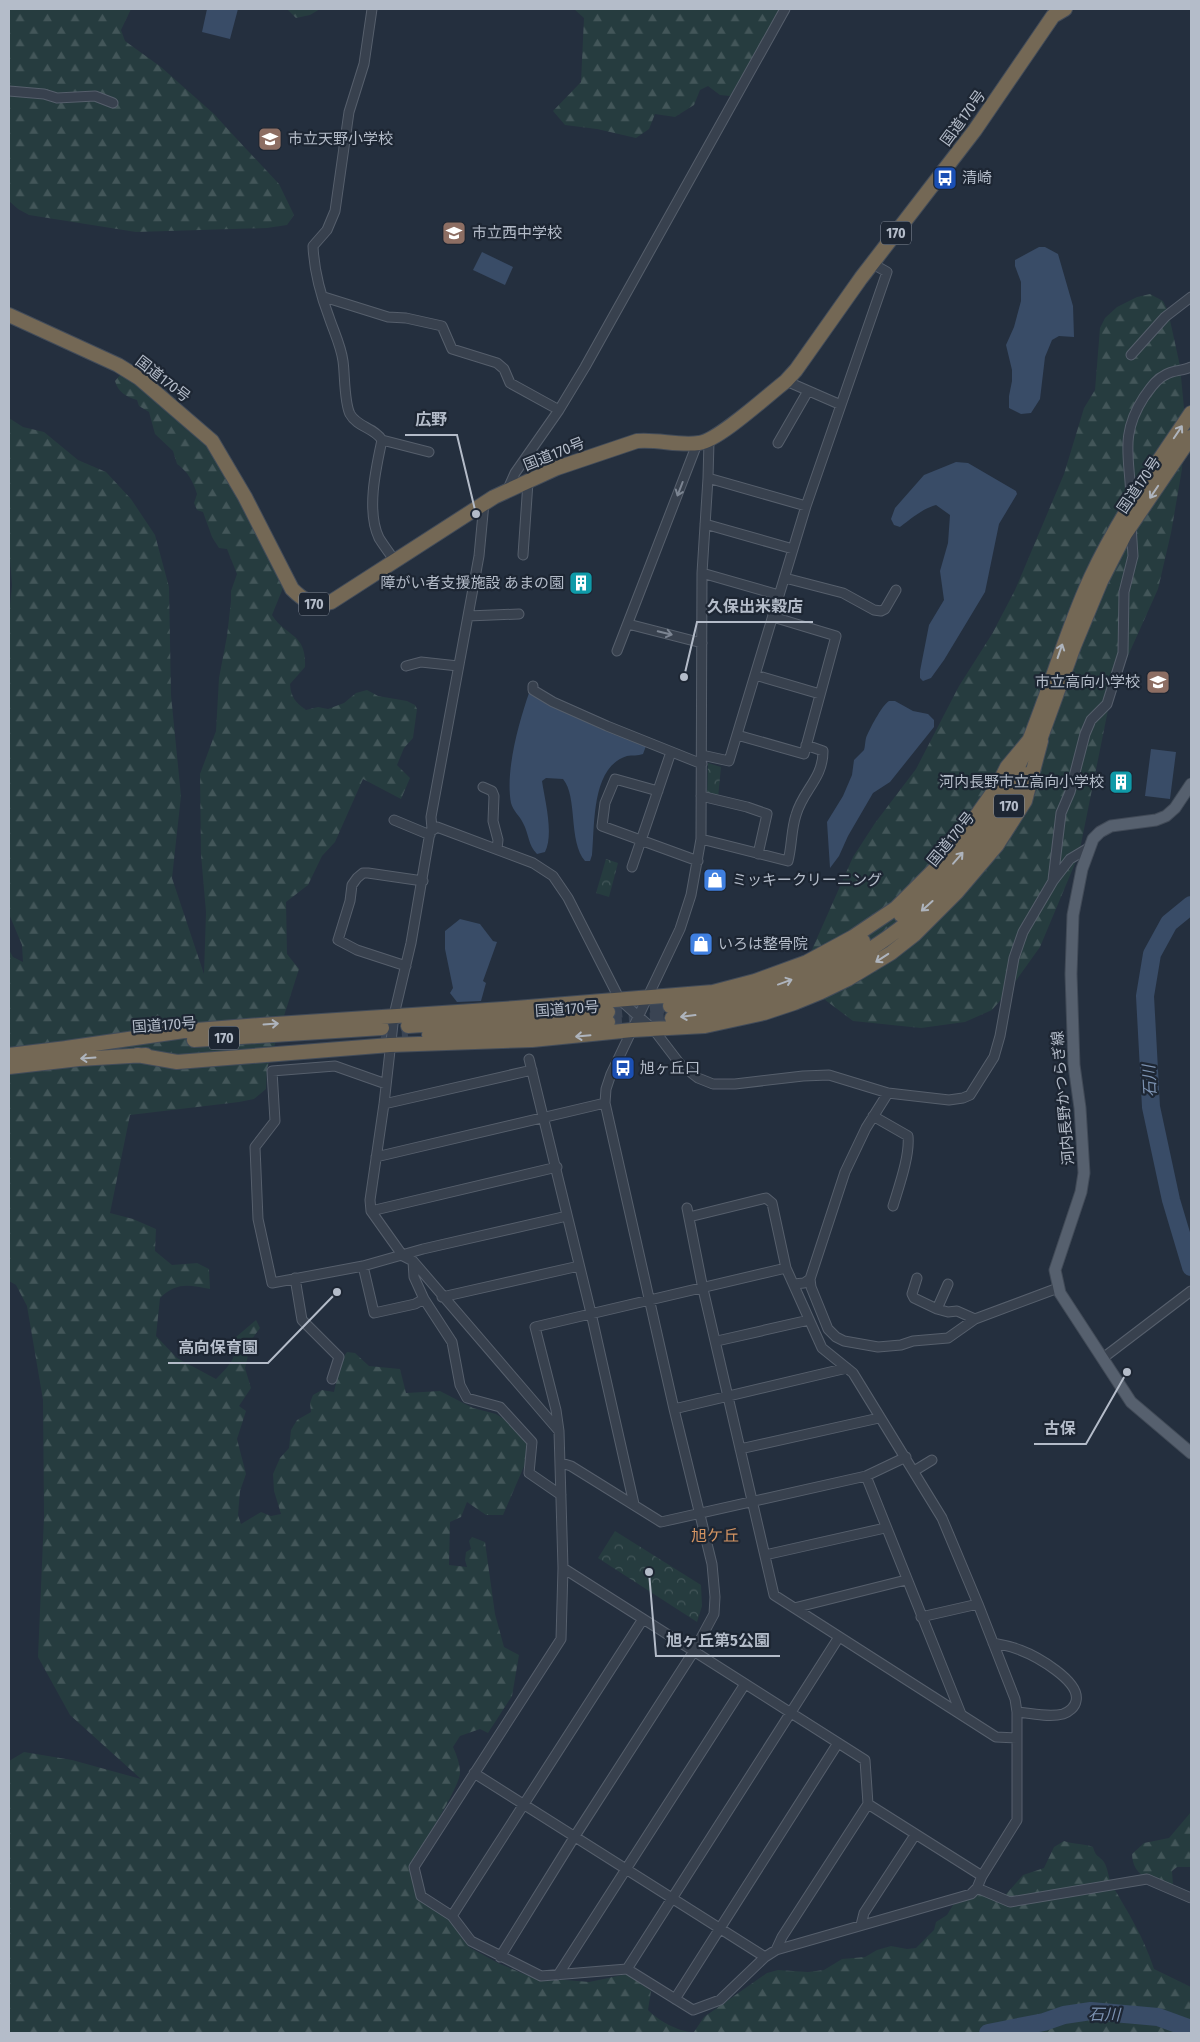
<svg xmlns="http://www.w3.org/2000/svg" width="1200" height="2042" viewBox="0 0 1200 2042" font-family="'Fira Sans Condensed','Noto Sans JP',sans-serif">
<defs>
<pattern id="forest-firs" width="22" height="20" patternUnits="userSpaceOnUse" patternTransform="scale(1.25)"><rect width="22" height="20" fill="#263c3f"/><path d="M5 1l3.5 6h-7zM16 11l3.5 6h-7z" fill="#435659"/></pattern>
<pattern id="park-crowns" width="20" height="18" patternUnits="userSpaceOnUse" patternTransform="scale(1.25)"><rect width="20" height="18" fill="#263c3f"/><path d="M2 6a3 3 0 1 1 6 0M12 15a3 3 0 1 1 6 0" fill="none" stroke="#435659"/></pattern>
</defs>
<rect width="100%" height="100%" fill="#242f3e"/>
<path fill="url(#forest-firs)" d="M9,9H131L121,30L125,41L161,67L214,114L235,137L279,184L294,215L287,225L267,228L136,232L29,215L18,209L9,201Z
M287,9H320L310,15L296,18Z
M574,9H781L730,96L720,95L708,86L700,90L694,105L675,117L655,114L649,129L636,138L597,129L565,125L553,111L581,82L584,18Z
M1150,294L1163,301L1168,311L1180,366L1185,419L1182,469L1171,533L1158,589L1123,667L1108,710L1079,854L1040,947L1010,989L992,1010L965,1022L921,1028L853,1021L812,990L802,972L853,857L875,823L916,769L959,686L992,634L1015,590L1064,474L1084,408L1095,390L1100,328L1105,318L1117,307L1137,297Z
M121,374L125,375L205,442L235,488L283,588L272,615C286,637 307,633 305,667L290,684C291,697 295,702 306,710L318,707L328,709L344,703L356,693L367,690L378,696L407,701L415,705L417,709L413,738L404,748L397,765L410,778L401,799L363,779L335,842L322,856L308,885L286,902L287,954L299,969L267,1069L266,1089L254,1099L239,1102L130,1115L110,1213L133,1219L156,1229L155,1251L172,1265L197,1263L209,1269L210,1289C188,1285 177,1282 160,1298L156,1336L177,1358L216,1379C231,1364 237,1358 236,1337L256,1320L260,1328L252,1339L245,1368L251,1388L239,1406L246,1411L237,1439L246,1474L240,1491L238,1515L241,1524L261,1512L271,1516L281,1514L274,1491L273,1474L280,1458L289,1448L291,1430L297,1420L311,1412L310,1403L313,1395L322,1390L334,1392L341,1361L347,1352L355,1353L369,1366L400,1369L406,1393L440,1391L473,1408L496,1414L512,1424L527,1442L525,1464L503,1515H486L467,1502L461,1517L450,1522L449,1565L467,1567L465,1560L466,1552L471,1549L469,1541L472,1537L485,1542L495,1614L504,1647L519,1655L512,1696L488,1733L480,1729L460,1736L453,1747C457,1756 460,1764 460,1773C459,1789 419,1850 409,1868L419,1899L449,1920L469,1947L498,1963L531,1977L589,1982L627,1974L651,1991L648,2010C657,2020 681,2033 694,2032L704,2017L767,1973L778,1970L808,1972L824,1970L842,1959L865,1957L877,1950L891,1946L907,1949L916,1948L934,1930L936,1922L947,1915L953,1905L975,1897L979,1893L1000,1901L1023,1875L1044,1868L1054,1847L1064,1841C1075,1845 1083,1843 1093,1847C1096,1858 1099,1855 1104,1862C1108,1868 1108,1878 1112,1885C1129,1914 1143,1936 1154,1969L1191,1987V2033H9V1761L24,1752L72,1760L141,1779L70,1715L38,1657L44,1517L43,1400L27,1306L16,1285L9,1281V950L13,957L23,962L22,945L9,914V615L12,585L9,548V418L23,427L44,432L78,460L106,472L131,499L155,535L169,587L171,695L181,796L172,878L204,974L206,912L201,855L200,774L216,731L219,678L227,636L231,601V591L237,574L227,549L219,548L212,537L203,512L197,510L194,503L197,494C193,481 188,472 177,464L173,451L155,434L149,412L139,406L137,400C126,397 118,392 115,381Z
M1191,1812V1867H1177L1172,1871L1173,1885C1153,1880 1133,1879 1132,1854L1144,1843L1169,1838Z"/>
<path fill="url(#park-crowns)" d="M708,763L721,767L718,798L707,796Z
M606,859L618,863L609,897L596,893Z
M615,1531L701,1585L702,1606L697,1622L598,1558Z"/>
<path fill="#394c67" d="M207,9H238L230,39L202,32Z
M1039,247H1045L1058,254L1073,306L1074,337L1059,336L1052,340L1045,357L1040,399L1031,413L1021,414L1009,408V396L1012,381V370L1006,345L1014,327L1021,301V282L1015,266V260Z
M482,252L513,267L505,285L473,270Z
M956,462L968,463L1016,491L1017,494L999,524L985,592L944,660L931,678L923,681L920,678V671L929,625L944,600L940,571L948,543L950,515L936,505C922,509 912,518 900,527L894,525L891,519L895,508L924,475Z
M529,693L599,728L646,746L643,754C638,756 632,755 627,756C591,767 595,825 592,855L590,861H585C568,841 578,797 563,779L546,778L542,781C545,801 554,834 545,852L537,854C528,845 529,834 523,823C520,816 513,811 511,803C505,771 519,722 529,693Z
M889,701H895L913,711L928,714L934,720V727L890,782L873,793L848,836L839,856L830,868L827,822L843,796L852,775L854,760L864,750C865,747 865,742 866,738C869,730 882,705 889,701Z
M1151,749L1176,752L1170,799L1145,796Z
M460,919L480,924L493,941L497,942L483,981L486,983L481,1001L457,1002L450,993L453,988L445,949V931Z"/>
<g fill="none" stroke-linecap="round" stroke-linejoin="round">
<path stroke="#394c67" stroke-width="18" d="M1191,905L1169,923L1152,954L1145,996L1151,1107L1171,1200L1191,1267
M988,2033L1044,2022L1064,2015L1091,2011L1158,2017L1191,2029"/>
<path stroke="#3a4453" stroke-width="14" stroke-dasharray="14 7" stroke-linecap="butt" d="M608,1012L670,1006
M608,1022L672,1018
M381,1038L408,1036"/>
<g stroke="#565f6c" stroke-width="11">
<path id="minor" d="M372,9L364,64L349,112L335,211L327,230L313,246C314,269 321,296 329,317C334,332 341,346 343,361C345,375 344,402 350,414C357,427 375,428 382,440C376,468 366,511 379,538C384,546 390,554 395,561
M9,91L44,94L57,98L95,96L113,103
M324,297L388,317L406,318L442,326L452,349L497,363L504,369L510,383L559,410
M1131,355L1165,317L1191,297
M786,381L841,405
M382,440L429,452
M778,443L808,391
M708,478L806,506
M507,491L515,473L559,410L585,367L785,9
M1131,503C1131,460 1118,437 1144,397C1150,389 1156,379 1165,375C1173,370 1183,371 1191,367
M705,524L793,549
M523,555L528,482
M702,573L779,595
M785,578L843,593L874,610L881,611L885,609L896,590
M468,616L519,614
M628,624L702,643
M617,651L697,444
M406,666L421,662L458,666
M755,675L820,694
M533,686V690L553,702L607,726L702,764
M737,735L804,754L836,636L773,617
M702,755L729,761L806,506L887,272L873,264
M483,787L492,791L494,796L493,821L498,840L497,849
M658,791L615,779L605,803L602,826L698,861
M701,796L747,807L767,814L758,854
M394,820L430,835
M432,829L431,817L479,556L484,503
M701,839L788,861C792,846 791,830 796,815C803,790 823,779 823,751L806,745
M632,867L671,752
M1053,880L1061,813L1070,792L1085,734L1091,720L1107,704L1123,653L1124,592L1133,556L1131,525
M406,966L357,950L338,940L350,901L352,885L357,878L363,873H368L423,881
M529,1059L591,1313L634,1504
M386,1084L335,1066L272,1071L275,1121L255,1147L258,1219L272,1283L363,1266L423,1249L567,1216
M384,1104L532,1070
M873,1116L908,1136C910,1156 899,1186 893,1206
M376,1157L605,1103
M687,1208L703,1289L774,1595L996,1737L1017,1738
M371,1211L557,1167
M689,1217L766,1198L772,1203L786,1268L822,1348L853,1373L942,1518L978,1604L1015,1699L1017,1712V1820L982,1876L977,1888L971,1894L776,1950L765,1957L720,2000L693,2010L627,1969L541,1976L471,1941L452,1916L421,1896L414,1867L561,1639L563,1568L559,1431L413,1261L403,1256L371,1211L370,1200L384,1104L394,1015L411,943L430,832L437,827L533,863L553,876L568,898L620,1000L654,1030L680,1064L698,1078L713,1084H735L803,1076L829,1075L888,1093L949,1100L963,1098L970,1095L994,1057L1000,1036L1014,958L1023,932L1053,881L1070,859L1090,847
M363,1266L374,1313L415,1304L424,1299L414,1277L413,1261
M295,1278L302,1320L339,1357L332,1379
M917,1278L912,1294L914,1298L937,1309L948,1312L957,1311L975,1319
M810,1279L811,1287L828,1329L836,1337L844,1341L878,1347L901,1345L913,1341L948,1338L975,1319L1058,1288
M794,1284L804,1283L810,1279L845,1172L866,1128L888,1093
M442,1297L579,1266
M424,1299L452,1342L460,1385L467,1398L500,1407L532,1442L529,1473L561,1495
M937,1309L948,1284
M717,1341L809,1320
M1103,1358L1191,1291
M674,1409L847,1368
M559,1431L556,1410L535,1327L786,1268
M740,1449L879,1418
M561,1463L571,1466L661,1522L866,1476L906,1457
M914,1471L932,1460
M866,1476L961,1714
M765,1555L885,1528
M563,1568L865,1760L868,1804L982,1876
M794,1608L906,1580
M921,1617L978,1604
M993,1643C1002,1645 1011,1646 1020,1650C1036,1656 1081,1681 1076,1701C1075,1707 1069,1712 1063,1714C1049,1718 1031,1713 1017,1712
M474,1773L765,1957
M977,1888L1010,1902L1147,1879L1191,1898
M452,1916L643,1619
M861,1925L864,1913L915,1835
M776,1950L782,1937L868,1804
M500,1957L575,1836L694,1651L714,1614L715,1597L712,1564L674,1409L605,1103L606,1089L611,1074L680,929L691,895L701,839L702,573L708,478L709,441
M627,1969L839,1637
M558,1975L745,1684
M675,1999L838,1743"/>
</g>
<g stroke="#414a57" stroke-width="13">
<path id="major" d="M1191,784L1175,808L1166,816L1156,820L1111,826L1100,832L1093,839L1082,869L1073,915L1071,974L1074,1065L1080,1108L1084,1173L1081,1192L1055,1270L1060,1293L1131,1402L1191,1453"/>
</g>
<g stroke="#434c59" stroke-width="16">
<path id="highway" d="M9,315L118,365L139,378L212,441L245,497L292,589C304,601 314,607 331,602L494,497L557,468L637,441C658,439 678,446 699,443C718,441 768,395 786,381L796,370L861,278L975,130L1053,16L1065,9
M1037,748L1074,646L1101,581L1125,534L1191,437
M901,915C929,889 957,864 980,833C1035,758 1052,661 1091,577C1118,519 1155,466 1191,413
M670,1006C685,1005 701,1005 715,1002C768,992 819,972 863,941
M672,1018C722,1012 770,1002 816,983C831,976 845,965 858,957C933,911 988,854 1025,774
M408,1026L608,1012
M429,1035L608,1022
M194,1040L382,1028
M66,1048L184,1031L261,1025L516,1008L713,992L755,981L807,962L853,937L896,908L936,868L972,822L998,785L1007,767L1031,738
M9,1055L75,1047
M137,1055L177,1062L390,1045L532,1040L632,1030L705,1026L764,1013L794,1003L821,992L848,979L891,953L914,935L957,892L997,845L1025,801L1041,741
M9,1067L79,1059L146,1055"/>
</g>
<use href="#minor" stroke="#38414e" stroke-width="9"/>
<use href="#major" stroke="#56606e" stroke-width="11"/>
<use href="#highway" stroke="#746855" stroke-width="14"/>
</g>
<defs><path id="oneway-shaft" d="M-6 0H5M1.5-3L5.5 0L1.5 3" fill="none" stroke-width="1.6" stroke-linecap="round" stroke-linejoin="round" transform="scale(1.25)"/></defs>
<g stroke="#aeb4bd">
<use href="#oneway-shaft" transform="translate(1178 432) rotate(-56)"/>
<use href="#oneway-shaft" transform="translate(1154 492) rotate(124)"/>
<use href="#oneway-shaft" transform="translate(1060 651) rotate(-71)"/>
<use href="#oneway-shaft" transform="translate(958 858) rotate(-49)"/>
<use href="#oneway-shaft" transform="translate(927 906) rotate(138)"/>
<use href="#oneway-shaft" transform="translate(882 958) rotate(147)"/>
<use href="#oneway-shaft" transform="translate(785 982) rotate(-20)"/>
<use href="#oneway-shaft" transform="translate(688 1016) rotate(173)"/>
<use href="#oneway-shaft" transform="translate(271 1024) rotate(-4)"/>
<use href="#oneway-shaft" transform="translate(583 1036) rotate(175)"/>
<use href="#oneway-shaft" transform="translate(88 1058) rotate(176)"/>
</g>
<g stroke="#7c8592">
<use href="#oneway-shaft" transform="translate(680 489) rotate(111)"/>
<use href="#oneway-shaft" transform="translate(665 633) rotate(14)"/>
</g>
<defs>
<g id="school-square" transform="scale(1.25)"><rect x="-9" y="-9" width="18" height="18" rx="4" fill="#8d6e63" stroke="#1d2633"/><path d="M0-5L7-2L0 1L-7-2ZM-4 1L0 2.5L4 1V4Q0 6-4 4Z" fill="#fff"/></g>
<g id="bus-square" transform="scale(1.25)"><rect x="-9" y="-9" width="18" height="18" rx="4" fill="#1a4fb4" stroke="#1d2633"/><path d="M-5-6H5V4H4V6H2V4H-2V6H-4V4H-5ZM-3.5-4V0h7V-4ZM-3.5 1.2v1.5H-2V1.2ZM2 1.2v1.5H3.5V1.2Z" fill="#fff"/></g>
<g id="building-square" transform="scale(1.25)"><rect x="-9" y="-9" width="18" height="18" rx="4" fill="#0f9aa8" stroke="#1d2633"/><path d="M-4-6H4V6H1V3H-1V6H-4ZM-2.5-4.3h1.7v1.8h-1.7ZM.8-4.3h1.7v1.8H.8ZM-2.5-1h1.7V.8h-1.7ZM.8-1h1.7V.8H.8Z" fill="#fff"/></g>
<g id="shop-square" transform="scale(1.25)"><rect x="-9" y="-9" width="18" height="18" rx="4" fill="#3f7fe0" stroke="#1d2633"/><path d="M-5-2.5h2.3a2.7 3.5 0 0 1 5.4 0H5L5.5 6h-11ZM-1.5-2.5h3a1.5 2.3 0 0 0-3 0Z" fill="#fff"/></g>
</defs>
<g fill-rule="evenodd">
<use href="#school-square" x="270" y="139"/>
<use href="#bus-square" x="945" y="178"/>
<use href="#school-square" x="454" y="233"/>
<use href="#building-square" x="581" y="583"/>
<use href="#school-square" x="1158" y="682"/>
<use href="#building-square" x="1121" y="782"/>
<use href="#shop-square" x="715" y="880"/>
<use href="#shop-square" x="701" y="944"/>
<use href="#bus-square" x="623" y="1068"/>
</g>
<g text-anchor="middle" stroke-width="4.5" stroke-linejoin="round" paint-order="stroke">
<g fill="#1d2633" stroke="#878f9c" stroke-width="1">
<rect x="881" y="221.5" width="30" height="23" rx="4"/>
<rect x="299" y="592.5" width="30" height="23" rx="4"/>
<rect x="994" y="794.5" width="30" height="23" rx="4"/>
<rect x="209" y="1026.5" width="30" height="23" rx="4"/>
</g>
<g font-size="14" font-weight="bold" fill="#b4bcc9">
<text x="896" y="238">170</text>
<text x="314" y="609">170</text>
<text x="1009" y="811">170</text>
<text x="224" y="1043">170</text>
</g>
<g font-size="15" fill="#b4bcc9" stroke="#1d2633">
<text transform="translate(963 118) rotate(-54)" y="5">国道170号</text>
<text transform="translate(163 379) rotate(38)" y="5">国道170号</text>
<text transform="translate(554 454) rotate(-22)" y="5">国道170号</text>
<text transform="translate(1139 485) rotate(-56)" y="5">国道170号</text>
<text transform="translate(951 839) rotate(-51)" y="5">国道170号</text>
<text transform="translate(567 1009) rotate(-4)" y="5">国道170号</text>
<text transform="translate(164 1025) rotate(-4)" y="5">国道170号</text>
<text transform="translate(1063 1098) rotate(-95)" y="5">河内長野かつらぎ線</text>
</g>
<g font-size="15" fill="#b4bcc9" stroke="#1d2633" text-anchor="start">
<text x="288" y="144">市立天野小学校</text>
<text x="962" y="183">清崎</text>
<text x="472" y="238">市立西中学校</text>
<text x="564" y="588" text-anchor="end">障がい者支援施設 あまの園</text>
<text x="1140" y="687" text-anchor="end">市立高向小学校</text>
<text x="1104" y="787" text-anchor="end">河内長野市立高向小学校</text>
<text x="732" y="885">ミッキークリーニング</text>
<text x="718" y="949">いろは整骨院</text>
<text x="640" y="1073">旭ヶ丘口</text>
</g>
<g font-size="16" font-style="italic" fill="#7c92b1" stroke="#1d2633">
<text transform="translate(1149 1081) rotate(-93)" y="6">石川</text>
<text transform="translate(1104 2014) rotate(1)" y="6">石川</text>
</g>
<g font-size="16" fill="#d59563" stroke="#1d2633">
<text x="715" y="1541">旭ケ丘</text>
</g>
</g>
<path fill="none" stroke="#b4bcc9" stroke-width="2" d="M476 514L457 435H405M684 677L697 622H813M337 1292L268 1363H168M1127 1372L1086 1444H1034M649 1572L656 1656H780"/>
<g fill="#b4bcc9" stroke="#1d2633" stroke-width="2">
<circle cx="476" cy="514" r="5"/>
<circle cx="684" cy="677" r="5"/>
<circle cx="337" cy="1292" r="5"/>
<circle cx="1127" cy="1372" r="5"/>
<circle cx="649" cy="1572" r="5"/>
</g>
<g font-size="16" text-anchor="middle" font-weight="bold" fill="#b4bcc9" stroke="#1d2633" stroke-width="4.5" stroke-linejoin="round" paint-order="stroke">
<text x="431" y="425">広野</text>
<text x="755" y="612">久保出米穀店</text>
<text x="218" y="1353">高向保育園</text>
<text x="1060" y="1434">古保</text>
<text x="718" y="1646">旭ヶ丘第5公園</text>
</g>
<rect width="1200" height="2042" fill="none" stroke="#b4bcc9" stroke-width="20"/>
</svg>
